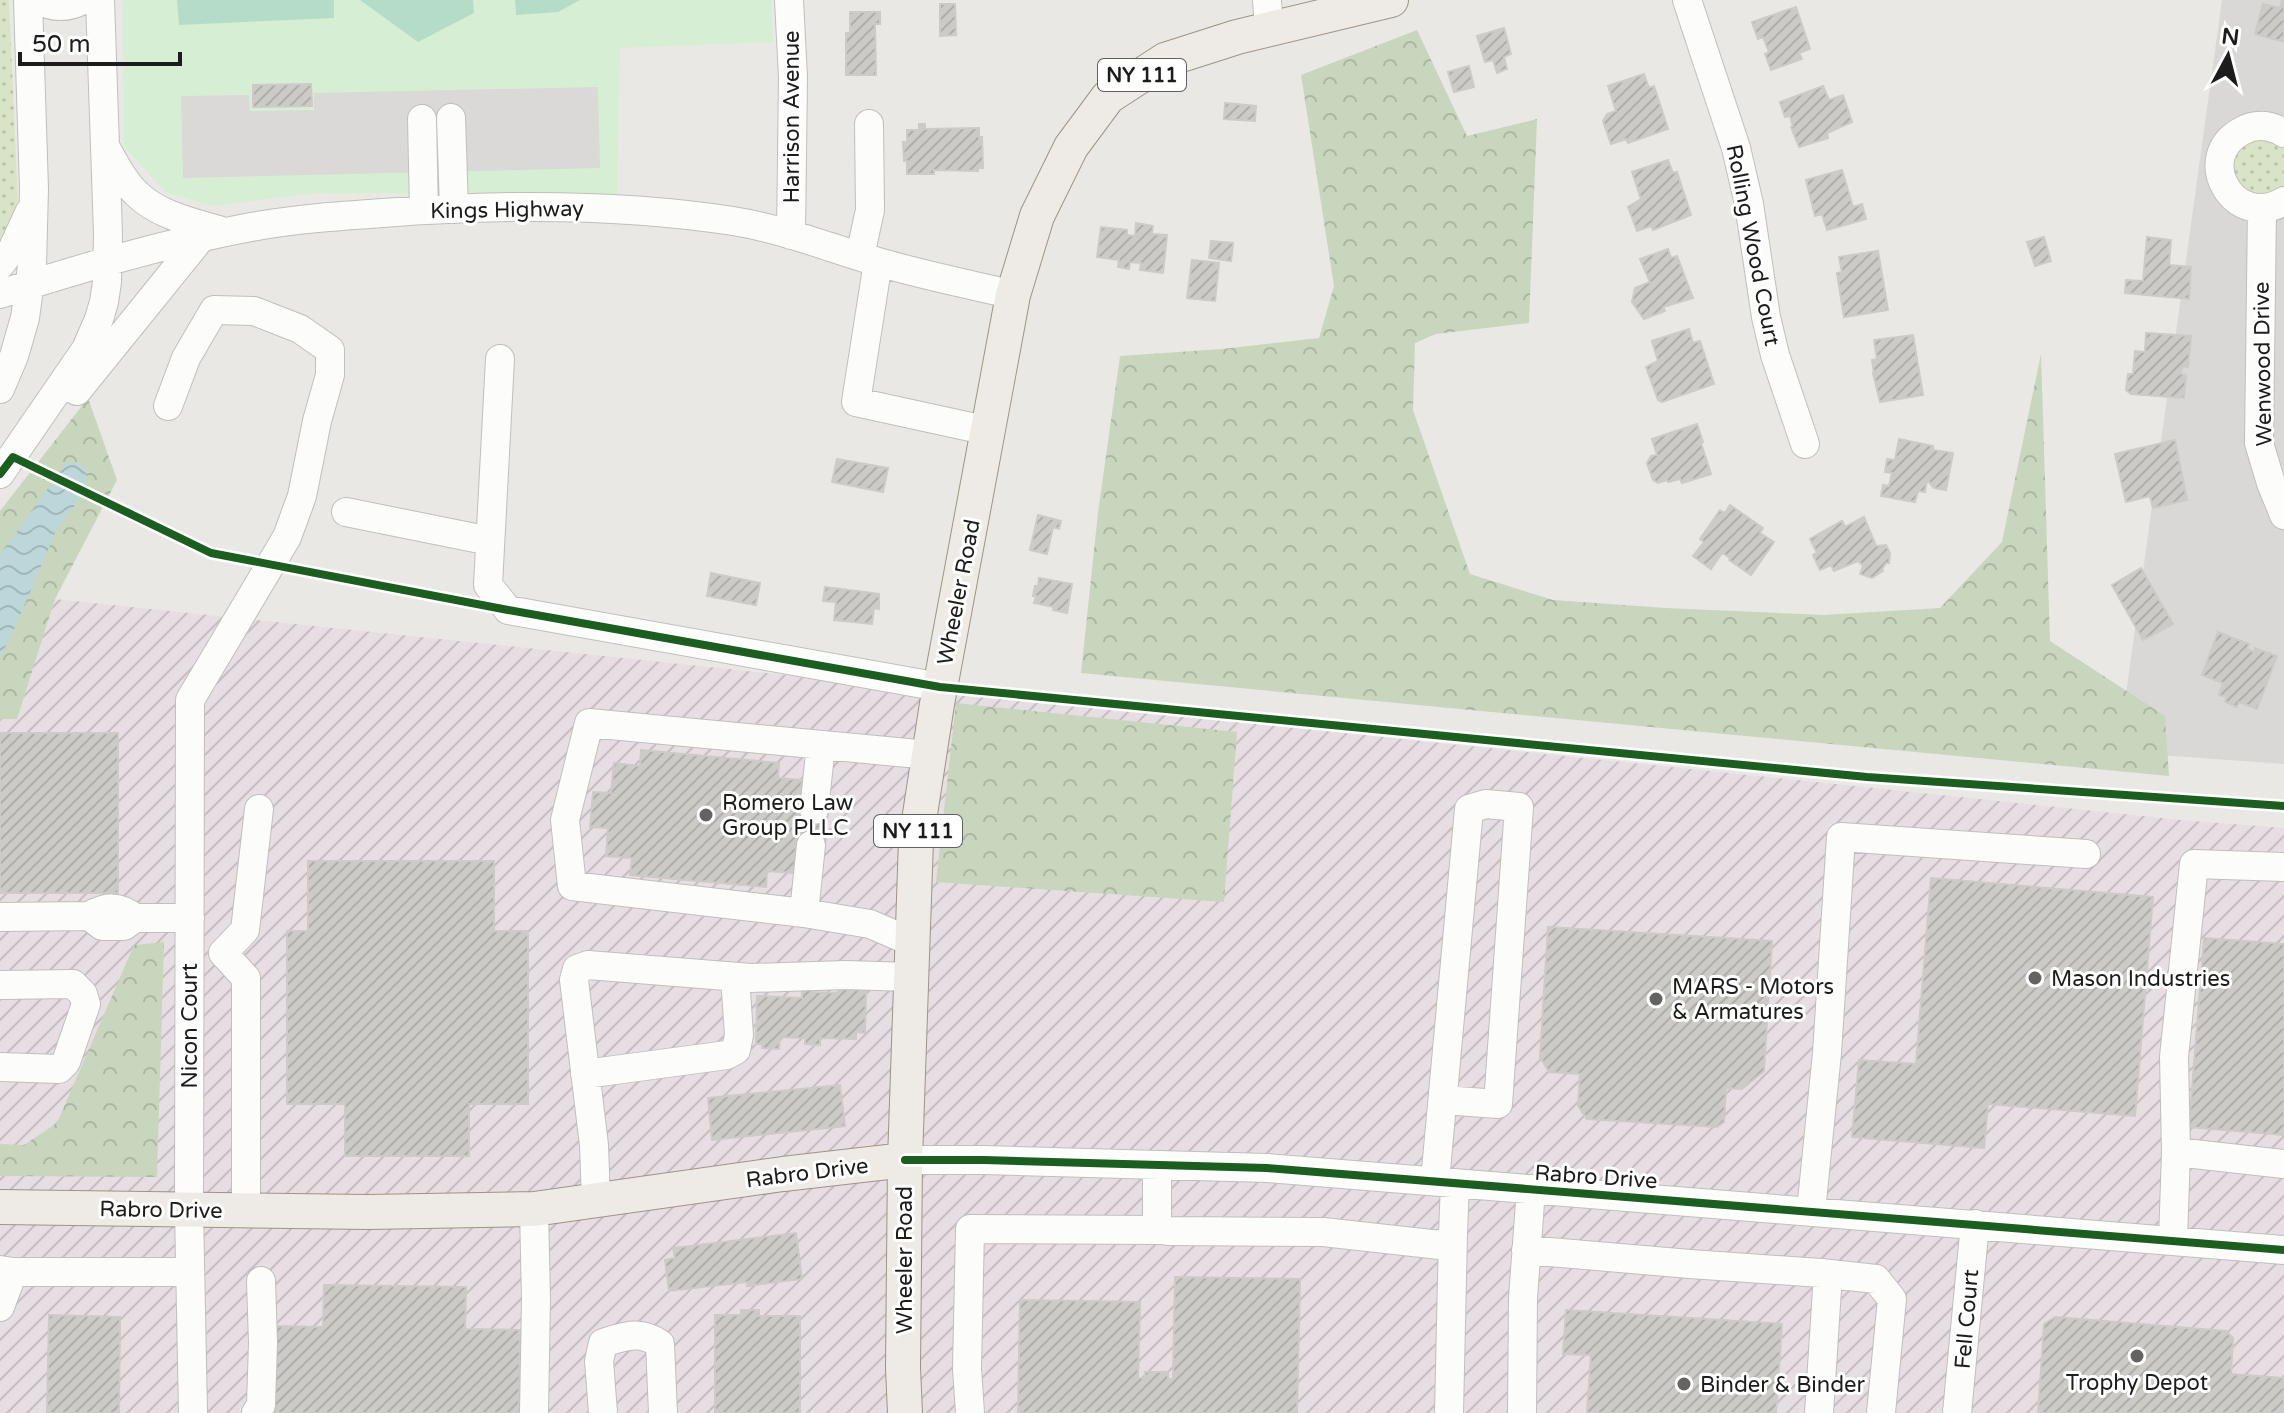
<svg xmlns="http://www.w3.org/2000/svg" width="2284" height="1413" viewBox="0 0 2284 1413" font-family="'Varela Round',sans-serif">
<defs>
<pattern id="industrial-furrows" width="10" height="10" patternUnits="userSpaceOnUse" patternTransform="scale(2)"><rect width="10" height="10" fill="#e7dee4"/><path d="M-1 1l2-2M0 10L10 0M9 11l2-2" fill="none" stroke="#c6bec3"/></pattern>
<pattern id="grass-dots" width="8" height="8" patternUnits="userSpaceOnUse" patternTransform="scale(2)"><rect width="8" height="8" fill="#d9e4c7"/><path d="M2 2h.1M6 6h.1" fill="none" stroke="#bac3aa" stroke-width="1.8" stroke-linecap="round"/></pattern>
<pattern id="forest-crowns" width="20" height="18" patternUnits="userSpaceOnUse" patternTransform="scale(2)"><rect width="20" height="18" fill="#c8d6bd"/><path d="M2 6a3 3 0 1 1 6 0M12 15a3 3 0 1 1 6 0" fill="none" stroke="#abb7a2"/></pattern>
<pattern id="water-waves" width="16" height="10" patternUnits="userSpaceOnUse" patternTransform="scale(2)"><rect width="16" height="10" fill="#bcd6da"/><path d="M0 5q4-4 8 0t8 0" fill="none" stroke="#a1b7ba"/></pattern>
<pattern id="building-hatch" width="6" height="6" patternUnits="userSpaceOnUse" patternTransform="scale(2)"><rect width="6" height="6" fill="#cdcbc8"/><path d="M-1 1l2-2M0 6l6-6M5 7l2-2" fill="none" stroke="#afaeab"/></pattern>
</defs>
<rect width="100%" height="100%" fill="#eae8e5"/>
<path fill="#d9d8d7" d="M2222,0H2284V764L2118,752Z"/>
<path fill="url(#industrial-furrows)" d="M55,599L2181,820L2284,828V1413H0V719L17,718Z"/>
<path fill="url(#grass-dots)" d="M0,0H9L18,201L0,246Z
M2250,134L2284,141V192L2246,198L2227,159Z"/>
<path fill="url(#forest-crowns)" d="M1417,30L1467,136L1537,119L1529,323L1436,334L1415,343L1413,410L1470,574L1553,600L1666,608L1823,615L1940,608L2002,542L2041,354L2050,641L2165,716L2169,776L1081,673L1098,513L1120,356L1222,349L1319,338L1334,286L1301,75Z
M88,398L117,480L55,599L17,719H0V511Z
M956,703L1237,732L1224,902L936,882Z
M164,942L157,1177L0,1176V1144L24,1145L57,1123L134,945Z"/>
<path fill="#d6eed3" d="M123,0H771L773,42L620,48L617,194L315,193L212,206L165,192L124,146Z"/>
<path fill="#b5dcc9" d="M177,0H334V18L179,25Z
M360,0H473L474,13L418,42Z
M515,0H580L558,12L516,15Z"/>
<path fill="#dad9d8" d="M598,87L600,168L183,178L181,96L249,95L250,111L314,110V93Z"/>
<path fill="url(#water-waves)" d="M66,463L83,464L87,477L85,491L56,531L13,632L0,657V555Z"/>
<path fill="url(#building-hatch)" stroke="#cdcac7" stroke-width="2" d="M2282,0H2284V42L2255,34L2263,4L2280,8Z
M940,4H955L956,35L940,36Z
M1796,7L1810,49L1799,53L1802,59L1771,70L1765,54L1769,52L1763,37L1758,39L1752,22Z
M850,12H880V24H875L876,75H846V33H850Z
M1504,28L1511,54L1504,57L1507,69L1497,73L1493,60L1485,62L1477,36Z
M1469,66L1474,87L1454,92L1448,72Z
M1644,74L1649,88L1654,86L1668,129L1628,143L1626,139L1611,144L1603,121L1607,114L1616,111L1608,86Z
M311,84L312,106L253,107V85Z
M1823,86L1829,100L1843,95L1852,122L1827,133L1828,138L1799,147L1791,127L1793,126L1790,116L1785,117L1780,102Z
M1225,103L1256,106L1255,121L1224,119Z
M919,124H925V129L979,128V137H982L983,168H978V171L934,170V174H907V161H904L903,142H907V130H919Z
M1668,160L1673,173L1677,172L1691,215L1653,230L1651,226L1637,231L1628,207L1641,199L1632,172Z
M1842,170L1853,207L1862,204L1866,219L1827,230L1822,214L1815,216L1806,180Z
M1136,223L1153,226L1152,234L1167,235L1163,273L1140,270L1141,263L1130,262L1129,269L1118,267L1119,260L1097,257L1101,227L1127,230V235L1135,236Z
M2044,237L2051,261L2035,266L2027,242Z
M2147,237L2171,240L2169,265L2191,267L2189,299L2125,293L2126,280L2143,281Z
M1211,241L1233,243L1231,261L1209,258Z
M1668,249L1671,258L1677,256L1693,298L1663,307L1665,311L1644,319L1632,302L1635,288L1650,282L1640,259Z
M1878,251L1888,310L1844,317L1837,273L1842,272L1839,257Z
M1192,260L1219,263L1215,301L1187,298Z
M1689,329L1693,343L1700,341L1714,384L1662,402L1658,400L1646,367L1658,361L1652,341Z
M2146,333L2191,336L2188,367L2182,366L2181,374L2186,375L2184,398L2131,394L2126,390L2128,374H2133L2135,351L2145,352Z
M1913,335L1923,395L1880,402L1873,373H1874L1872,360L1877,359L1874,340Z
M1697,424L1703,442L1701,443L1711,474L1682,483L1680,479L1668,482L1667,480L1658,483L1653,480L1647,463L1651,456L1657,455L1652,439Z
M1899,439L1933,446V450L1953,453L1946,490L1934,488L1927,480L1925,492L1918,491L1915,502L1881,496L1883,485L1889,486L1892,473L1885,472L1887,459L1895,460Z
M2175,440L2187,500L2153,508L2150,496L2126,502L2115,454Z
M837,459L888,468L883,492L832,482Z
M1730,505L1763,528L1760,533L1774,542L1751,575L1729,560L1730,558L1722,553L1711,569L1693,556L1704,542L1700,539L1720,510L1725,513Z
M1038,515L1061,521L1059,529L1053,527L1047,554L1030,550Z
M1864,517L1876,546L1886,545L1890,553L1889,563H1886L1882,569L1883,571L1872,578L1860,574L1863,566L1858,561L1834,571L1831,565L1820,570L1813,555L1817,553L1810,539L1842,521L1845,527Z
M2141,568L2173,624L2143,640L2112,585Z
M711,573L760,583L756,605L707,596Z
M1039,578L1072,584L1067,613L1053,610L1054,607L1034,603L1036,596H1033L1035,586H1038Z
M825,587L879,594V609L874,608L872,624L834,620L836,602L823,601Z
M2218,632L2249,644L2247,649L2254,652L2255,648L2277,656L2257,709L2239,702L2237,707L2225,702L2227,697L2219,695L2223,683L2202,675Z
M0,733H118V893H0Z
M641,750L779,763L778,778L802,780L800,809L828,811L825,847L796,844L794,873L767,871L766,887L630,875L632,858L606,856L608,828L590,827L593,792L611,793L614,763L640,766Z
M308,861H494V931H528V1104H469V1156H345V1104H287V931H308Z
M1931,878L2153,897L2135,1116L1988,1104L1984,1148L1852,1137L1859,1060L1916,1064Z
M1548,927L1772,941L1764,1071L1742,1089L1726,1088L1724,1122L1717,1127L1587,1119L1578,1106L1580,1074L1549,1072L1540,1057Z
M2204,938L2284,944V1135L2189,1127Z
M802,987L812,988V992L838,993V989L866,990L865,1033L856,1032V1039L820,1038V1045L805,1044V1038L780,1037L779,1049L762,1048V1044H756L757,996L802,998Z
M840,1085L845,1126L712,1140L708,1098Z
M796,1233L802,1279L747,1286V1282L669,1291L665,1260L675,1258L673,1248Z
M1175,1277L1300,1279L1297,1413H1018L1020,1300L1140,1302L1138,1378H1145V1372H1168V1379H1173Z
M324,1285L466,1287L465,1329L520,1330L519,1413H275L276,1326L323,1327Z
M741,1310H759V1316H800V1413H715V1315H741Z
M1566,1310L1782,1324L1776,1413H1587L1591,1355L1563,1354Z
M49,1315L120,1317L119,1413H47Z
M2055,1317L2226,1331L2233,1338L2231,1374L2284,1378V1413H2038L2044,1324Z"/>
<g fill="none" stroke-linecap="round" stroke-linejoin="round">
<g stroke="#c0bfbd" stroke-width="30">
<path id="minor" d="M38,0C53,8 68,8 83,0
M789,0L793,77L791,235
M1267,0L1269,29
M1687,0L1736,148L1749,204L1766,317L1775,355L1805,444
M451,118L454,209
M422,119L424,210
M2284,133C2270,125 2256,123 2242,131C2192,157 2234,231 2284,201
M105,146C114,162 123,181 137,194C159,216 196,223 225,232
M2262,208L2259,443L2271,483L2284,515
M860,256L870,210L869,124
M878,262L856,402L989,431
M0,265L12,250L29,213
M0,294C82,268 166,243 251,227C295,219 339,216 383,213C500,204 617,203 733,221C783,229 830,248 878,262C923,275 968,284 1013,295
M500,359L488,585L508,610L940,687
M0,389L14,356L25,318L32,266L34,189L28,0
M77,391L200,239
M168,406L186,358L214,310L254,311L300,329L330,350V375L317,421L302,496L287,537L190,700L189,1210L193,1413
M0,474L86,349L99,319L104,302L107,282L108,234L100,0
M346,512L490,541
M814,810L821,745
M804,913L811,845
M0,917L89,916
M135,918C119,905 106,906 89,916L102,926H124L135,918H190
M912,942L870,924L804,913L572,886L565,820L589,723L929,755
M0,985L73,984L83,994L86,1004L66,1062L59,1069L0,1067
M585,1074L727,1055L736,1050L739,1035L735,977
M2176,1152L2284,1164
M905,1160H984L1267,1168L2284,1250
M1157,1165V1223L1162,1230L1168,1231L1323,1232L1440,1245L1451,1239L1453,1234L1455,1183
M1435,1181L1469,809L1486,804L1519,807L1498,1104L1443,1100
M596,1200L594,1145L574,980L577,969L588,965L751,978L846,975L910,977
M534,1209L536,1299L534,1413
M246,1210V978L223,953L245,930L259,809
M1811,1211L1827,1053L1841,837L2086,854
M2173,1240L2176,1152L2174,1057L2194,864L2284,867
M1526,1250L1690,1264L1821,1273L1876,1279L1892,1299L1881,1413
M0,1270L13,1272H190
M0,1307L13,1272
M256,1413L261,1405L263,1343L261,1281
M603,1413L599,1361L603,1343C625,1336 640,1330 660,1344L663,1413
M970,1413L967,1369L970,1229L1162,1230
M1449,1413L1453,1234
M1522,1413L1523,1298L1531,1189
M1819,1413L1828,1274
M1957,1413L1975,1224"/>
</g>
<g stroke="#9d9485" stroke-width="36">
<path id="major" d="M0,1207L367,1212L534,1209L783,1174L905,1160
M905,1413L903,1368L905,1160L916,840L937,704L1013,295L1037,216L1071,147L1108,97L1165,60L1237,37L1391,0"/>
</g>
<use href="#minor" stroke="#fcfcfb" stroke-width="28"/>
<use href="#major" stroke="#eeeae5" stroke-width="34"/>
<g stroke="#fff" stroke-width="13">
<path id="cycleway" d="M0,474L13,457L211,553L508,610L940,687L1867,777L2284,806
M905,1160H984L1267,1168L2284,1250"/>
</g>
<use href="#cycleway" stroke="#1b5e20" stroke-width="8"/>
</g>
<g fill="#646362" stroke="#fff" stroke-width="3">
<circle cx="706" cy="815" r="8"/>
<circle cx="2035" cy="978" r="8"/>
<circle cx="1656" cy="999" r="8"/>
<circle cx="2137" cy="1356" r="8"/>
<circle cx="1684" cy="1384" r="8"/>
</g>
<g text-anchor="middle" stroke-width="6" stroke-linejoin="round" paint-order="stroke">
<g fill="#fff" stroke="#606060" stroke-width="2">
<rect x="1098" y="59" width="88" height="32" rx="6"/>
<rect x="874" y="815" width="88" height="32" rx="6"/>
</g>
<g font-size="20" font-weight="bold" fill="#1c1c1c">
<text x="1142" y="82">NY 111</text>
<text x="918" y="838">NY 111</text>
</g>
<g font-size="22" fill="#1c1c1c" stroke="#fff">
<text transform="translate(791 117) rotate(-90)" y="8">Harrison Avenue</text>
<text transform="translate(507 209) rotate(-1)" y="8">Kings Highway</text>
<text transform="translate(1754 245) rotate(79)" y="8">Rolling Wood Court</text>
<text transform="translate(2262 364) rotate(-91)" y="8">Wenwood Drive</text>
<text transform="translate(958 592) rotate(-79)" y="8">Wheeler Road</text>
<text transform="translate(189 1026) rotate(-90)" y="8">Nicon Court</text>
<text transform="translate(807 1172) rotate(-7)" y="8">Rabro Drive</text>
<text transform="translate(1596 1176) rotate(4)" y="8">Rabro Drive</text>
<text transform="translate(161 1209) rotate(1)" y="8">Rabro Drive</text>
<text transform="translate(904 1260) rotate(-90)" y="8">Wheeler Road</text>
<text transform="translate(1966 1319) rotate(-85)" y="8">Fell Court</text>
</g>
<g font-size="22" fill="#1c1c1c" stroke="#fff" text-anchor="start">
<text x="722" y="810">Romero Law<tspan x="722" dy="25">Group PLLC</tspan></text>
<text x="2051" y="986">Mason Industries</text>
<text x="1672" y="994">MARS - Motors<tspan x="1672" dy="25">&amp; Armatures</tspan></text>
<text x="2137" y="1390" text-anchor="middle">Trophy Depot</text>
<text x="1700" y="1392">Binder &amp; Binder</text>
</g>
</g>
<g transform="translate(2228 56) rotate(7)" stroke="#ffffff" stroke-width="6" paint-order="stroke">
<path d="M0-6L14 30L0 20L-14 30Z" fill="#1c1c1c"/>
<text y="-12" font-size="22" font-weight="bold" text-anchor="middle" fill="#1c1c1c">N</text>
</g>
<path d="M20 52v12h160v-12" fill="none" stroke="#1c1c1c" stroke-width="4"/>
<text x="32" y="52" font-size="24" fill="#1c1c1c" stroke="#ffffff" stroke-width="6" paint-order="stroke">50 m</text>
</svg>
